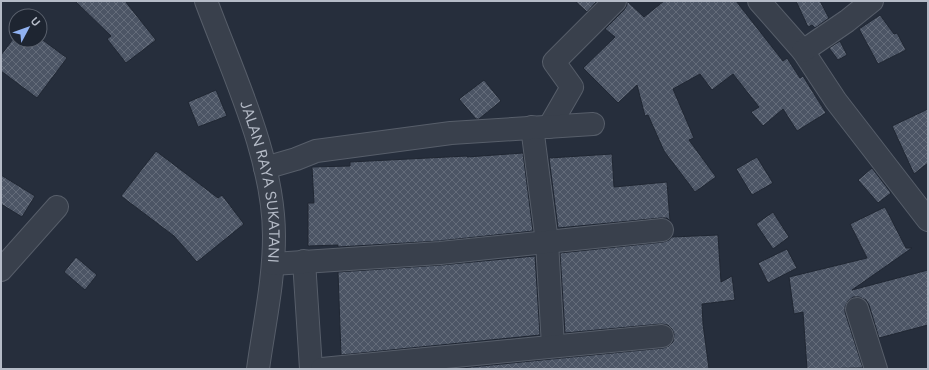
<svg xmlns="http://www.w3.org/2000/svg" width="929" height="370" viewBox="0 0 929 370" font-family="Figtree,sans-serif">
<defs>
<pattern id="building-cross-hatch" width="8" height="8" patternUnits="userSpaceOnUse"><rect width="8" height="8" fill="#4c5565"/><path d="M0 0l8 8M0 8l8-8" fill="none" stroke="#646c7a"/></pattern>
</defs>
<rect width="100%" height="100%" fill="#262e3c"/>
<path fill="url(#building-cross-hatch)" stroke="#202733" d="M75,1H125L156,40L126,63L107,39L111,36Z
M575,1H597L587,12Z
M627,1L644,17L664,1H736L783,61L787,58L800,78L803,76L826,113L797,131L783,109L763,126L751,112L759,107L733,74L712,90L700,74L673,89L694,138L689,140L716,177L695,192L664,151L648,115L645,116L637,85L618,103L583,68L615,37L605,29L624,10L627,5Z
M796,1H820L829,18L815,28L812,25L808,27Z
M880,15L894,34L897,33L906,50L878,64L859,29Z
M16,35V40H40V38L67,58L37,98L1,71V55Z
M840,41L847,55L838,60L829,48Z
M484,80L501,101L479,119H476L459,99Z
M216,90L227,116L198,127L188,102Z
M928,109V163L914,174L892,126Z
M156,151L218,198L222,195L244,224L197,262L174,236L121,196Z
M523,153L533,231L439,241L338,247V245L308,246V203H314L312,167L350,166V162L467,156V157Z
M612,154L614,187L667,182L670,221L667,218H661L558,228L549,158Z
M757,157L773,183L752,195L736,169Z
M872,168L891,193L878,203L858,180Z
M1,175L35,196L22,217L1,204Z
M885,207L906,248H912L852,290L928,270V325L879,338L869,305L866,300L859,297H853L848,301L845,307V312L863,368L807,369L803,312L794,314L789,277L867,258L850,224Z
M773,212L789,237L773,249L756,224Z
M718,235L721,282L732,276L735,300L702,304L703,324L709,369H451L663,348L669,346L673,342L674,334L672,329L668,325L661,324L565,333L560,253L663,242L669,240L672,237Z
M787,249L797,268L768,283L758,263Z
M535,256L540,335L341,355L338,272L441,265Z
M76,257L97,275L85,290L64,272Z"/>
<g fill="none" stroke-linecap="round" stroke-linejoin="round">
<g stroke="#575e6a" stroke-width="24">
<g id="minor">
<path id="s1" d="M206,1C233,74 274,158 274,236C274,281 264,325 258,369"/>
<path d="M759,1L803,51L836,101L928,220"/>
<path d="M803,51L847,21L872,1"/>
<path d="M532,127L547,242L553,346"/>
<path d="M549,127L572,87L554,62L615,1"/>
<path d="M265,168L296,159L316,151L451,133L593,124"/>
<path d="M304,261L311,369"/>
<path d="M273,264L440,253L662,230"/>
<path d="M1,270L57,207"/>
<path d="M857,309L876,369"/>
<path d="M322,369L662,336"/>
</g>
</g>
<use href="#minor" stroke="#39404c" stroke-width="22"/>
</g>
<g text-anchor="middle" stroke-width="3.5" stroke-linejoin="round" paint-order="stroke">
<g font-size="15" fill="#b5bbc7" stroke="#1e2531">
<text dy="5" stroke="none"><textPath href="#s1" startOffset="190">JALAN RAYA SUKATANI</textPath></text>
</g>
</g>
<rect width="929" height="370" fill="none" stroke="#b5bbc7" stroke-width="4"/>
<g transform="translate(28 28) rotate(49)"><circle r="19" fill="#1e2531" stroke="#5a616d"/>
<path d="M0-3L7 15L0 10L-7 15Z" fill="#91b2f1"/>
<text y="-6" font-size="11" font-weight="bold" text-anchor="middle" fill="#b5bbc7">U</text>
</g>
</svg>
